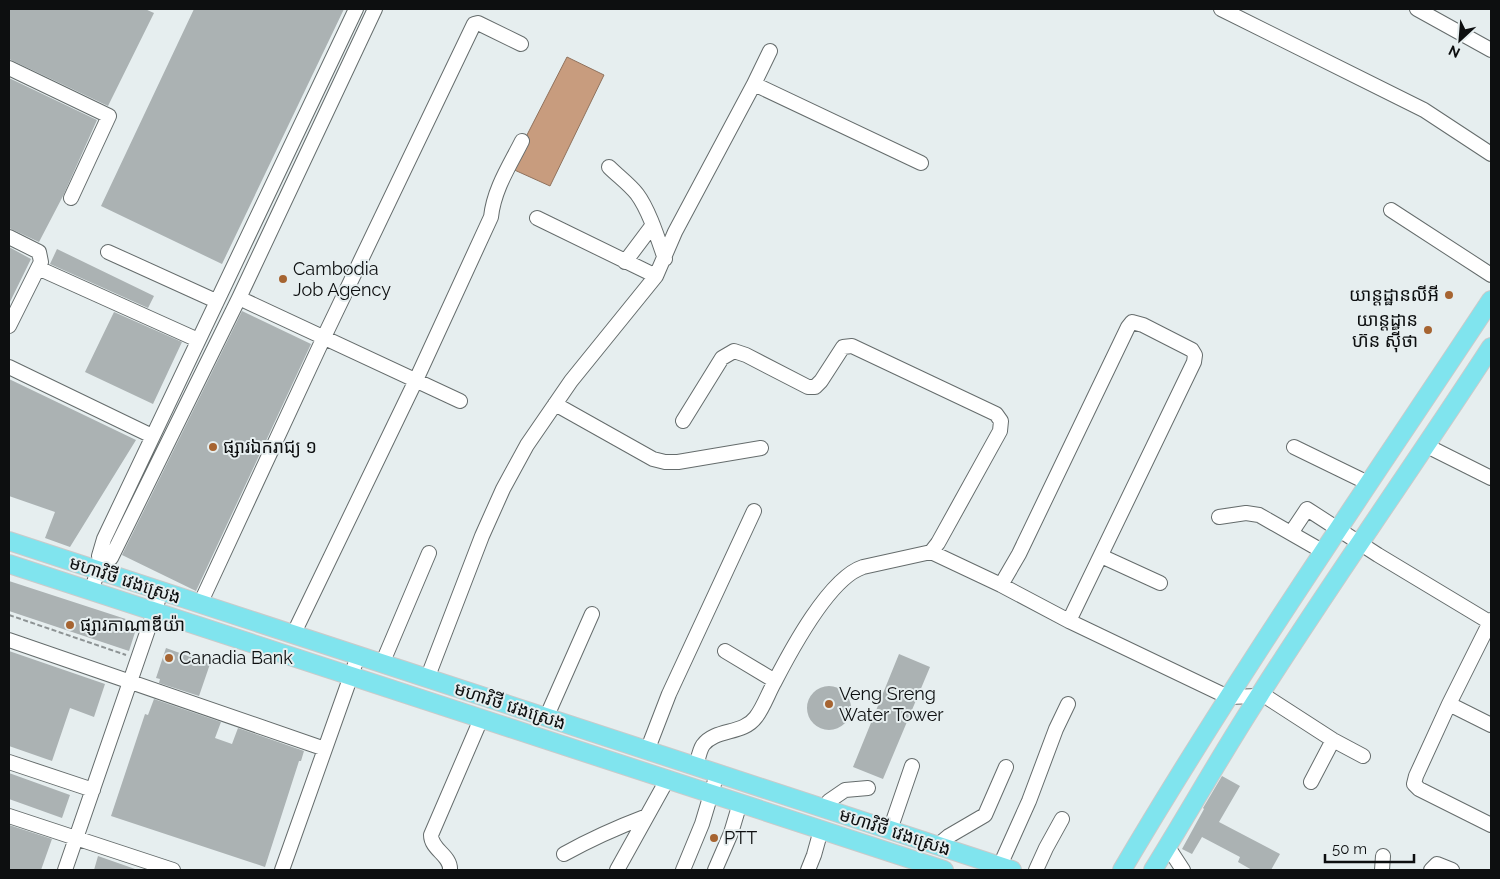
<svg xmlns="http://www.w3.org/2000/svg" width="1500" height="879" viewBox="0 0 1500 879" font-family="Raleway,'Noto Sans Khmer',sans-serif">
<rect width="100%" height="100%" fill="#e6eeef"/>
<path fill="#c89c7e" stroke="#90725d" d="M567,57L604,75L550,186L510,168Z"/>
<path fill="#abb2b3" d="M9,9H145L154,13L108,106L9,59Z
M194,9H344L222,264L101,206Z
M9,78L97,120L63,196L39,242L9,228Z
M9,247L31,259L9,304Z
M57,249L154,296L148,308L50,264Z
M242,311L311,344L196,591L122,555Z
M114,312L182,342L153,404L85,372Z
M9,379L136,440L70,547L45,538L55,512L9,496Z
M9,581L138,623L129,651L9,611Z
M166,648L210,664L199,696L159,683L160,679L156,678Z
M9,651L105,684L94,717L70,708L52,761L9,746Z
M899,654L930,667L883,779L853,767Z
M807 708a22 22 0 1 1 44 0a22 22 0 1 1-44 0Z
M154,699L221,722L215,738L232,744L238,728L304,751L301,761H299L265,867L111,816L145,714L148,715Z
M9,773L70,795L62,818L9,799Z
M1222,776L1240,786L1219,822L1280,854L1271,870H1252L1238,862L1240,857L1202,837L1192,854L1182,849L1204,809L1203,808Z
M9,825L52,839L41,870H9Z
M98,856L135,869V870H94Z"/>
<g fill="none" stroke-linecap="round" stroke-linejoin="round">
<g stroke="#656c6c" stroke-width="16">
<path id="minor" d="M1221,9L1424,110L1491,154
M1417,9L1491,50
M9,68L109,116L71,198
M754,84L921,163
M609,167C618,176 629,184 637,194C649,210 658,239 665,259
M1391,210L1491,275
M537,218L656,276
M9,237L39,252L41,262L9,326
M108,252L216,301
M625,262L652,226
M38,268L198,340
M239,298L460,401
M9,367L152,436
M555,404L653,459L665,462H678L761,448
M683,421L722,358L734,351L746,355L808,387H815L821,381L843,347L852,346L996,414L1001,421L1000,431L938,543L931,552L863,567C829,578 790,652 774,683C768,694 763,708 756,717C743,735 716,728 703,745C699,751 698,760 696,767
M1427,446L1491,478
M1294,447L1368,483
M1219,517L1246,513L1259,515L1322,551
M1291,533L1307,509L1378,555L1491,623
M931,552L1001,585L1069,621
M1101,556L1160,583
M103,562L99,556L104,539L356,9
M1001,585L1019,554L1128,327L1132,322L1143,325L1192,350L1195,355L1194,362L1069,621L1228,697L1258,696L1268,698L1333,740L1363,756
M91,591L98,571L103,562L111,558L239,298L375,9
M200,604L324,337L474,24L478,23L521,44
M1491,620L1449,704L1416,776L1414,784L1419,789L1491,825
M293,635L416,380L491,217C494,189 510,165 522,141
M9,640L325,749
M725,651L775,681
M382,664L429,553
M427,679L482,536L503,489L527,445L571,381L656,276L675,232L754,84L770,51
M1449,704L1491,725
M546,718L592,614
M647,751L669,694L754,511
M9,762L93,790
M1311,782L1333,740
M827,810L829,801L845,790L868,788
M9,816L173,870
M890,830L912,766
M937,846L949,836L985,815L1006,767
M1168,847L1183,870
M564,854C591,839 618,827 647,816
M65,870L161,592
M282,870L358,656
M450,870C451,855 431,850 431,835L481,719
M617,870L667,780
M683,870L702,824L717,774
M715,870L731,833L740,803
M808,870L814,855L821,830
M998,870L1029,801L1056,729L1068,704
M1036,870L1046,848L1062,819
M1382,870L1383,856
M1431,870L1437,864L1452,870"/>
</g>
<g stroke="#cacaca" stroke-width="20">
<path id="major" d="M9,541L1012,870
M9,564L944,870
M1122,870C1237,675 1366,489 1491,300
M1153,870C1189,812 1222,753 1259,696C1334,578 1415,464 1491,347"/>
</g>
<path stroke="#8d9394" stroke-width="2" stroke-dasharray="5 2.5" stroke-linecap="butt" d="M9,615L126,655"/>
<use href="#minor" stroke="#fff" stroke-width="14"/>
<use href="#major" stroke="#80e4ee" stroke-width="18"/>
</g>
<g fill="#a66431" stroke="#e6eeef" stroke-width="2">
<circle cx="283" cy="279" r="5"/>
<circle cx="1449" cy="295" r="5"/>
<circle cx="1428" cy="330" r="5"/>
<circle cx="213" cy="447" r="5"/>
<circle cx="70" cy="625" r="5"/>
<circle cx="169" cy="658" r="5"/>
<circle cx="829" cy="704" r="5"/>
<circle cx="714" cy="838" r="5"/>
</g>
<g text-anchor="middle" stroke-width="4" stroke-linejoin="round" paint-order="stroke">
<g font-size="18" fill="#0d0f10" stroke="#e6eeef" text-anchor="start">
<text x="293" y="275">Cambodia<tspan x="293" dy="21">Job Agency</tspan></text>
<text x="1439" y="301" text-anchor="end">យាន្ដដ្ឋានលីអី</text>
<text x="1418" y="326" text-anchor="end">យាន្ដដ្ឋាន<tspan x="1418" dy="21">ហ៊ន ស៊ីថា</tspan></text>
<text x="223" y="453">ផ្សារឯករាជ្យ ១</text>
<text x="80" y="631">ផ្សារកាណាឌីយ៉ា</text>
<text x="179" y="664">Canadia Bank</text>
<text x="839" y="700">Veng Sreng<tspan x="839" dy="21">Water Tower</tspan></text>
<text x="724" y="844">PTT</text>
</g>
<g font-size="18" fill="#0d0f10" stroke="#e6eeef">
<text transform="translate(125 580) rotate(18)" y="6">មហាវិថី វេងស្រេង</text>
<text transform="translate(510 706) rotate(18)" y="6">មហាវិថី វេងស្រេង</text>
<text transform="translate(895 832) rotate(18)" y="6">មហាវិថី វេងស្រេង</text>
</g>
</g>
<rect width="1500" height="879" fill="none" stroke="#0d0f10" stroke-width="20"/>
<g transform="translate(1460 40) rotate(206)" stroke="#e6eeef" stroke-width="4" paint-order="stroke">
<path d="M0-4L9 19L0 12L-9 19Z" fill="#0d0f10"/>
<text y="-8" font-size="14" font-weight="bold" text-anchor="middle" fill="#0d0f10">N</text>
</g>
<path d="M1325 854v8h89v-8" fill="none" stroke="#0d0f10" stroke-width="2.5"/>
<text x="1332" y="854" font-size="15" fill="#0d0f10" stroke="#e6eeef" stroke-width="4" paint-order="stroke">50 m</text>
</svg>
